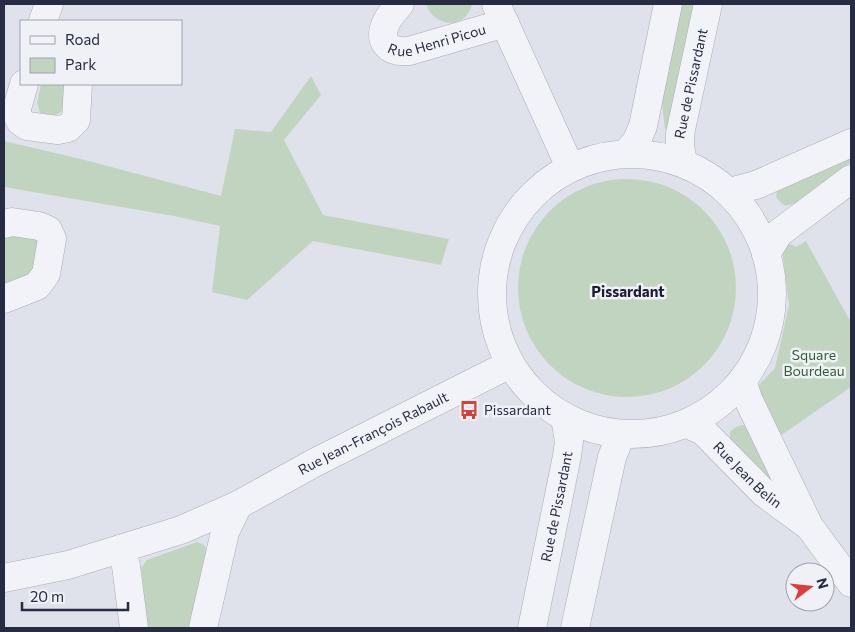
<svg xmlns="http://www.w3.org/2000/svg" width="855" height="632" viewBox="0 0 855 632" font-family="Commissioner,sans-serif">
<rect width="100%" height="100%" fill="#dfe2ea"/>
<path fill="#c1d4c0" d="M426,4H472C466,30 434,28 426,4Z
M676,4H698L672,131L665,129L660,87Z
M311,76L321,95L284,140L323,215L449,239L441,265L313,241L247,300L212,292L220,226L174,216L4,187V141L85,160L221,196L235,129L271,132Z
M41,84H67L63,110C55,117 50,118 40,113L37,103Z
M851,151V162L801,202L786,206L781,203L776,197L777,188Z
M518 288a109 109 0 1 1 218 0a109 109 0 1 1-218 0Z
M5,236H38L41,247L30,276L4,285Z
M806,241L849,319L851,320V387L780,436L757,387L775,368L789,305L782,249L791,244L796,247Z
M744,425L749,430L774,482H770L730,443V431L738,426Z
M197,542L204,545L208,552L192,628H148L141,568L147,560Z"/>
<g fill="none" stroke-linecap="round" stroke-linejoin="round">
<g stroke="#a8abb8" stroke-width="29">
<g id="street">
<path id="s1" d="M400,4C396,9 391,14 388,19C376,40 387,53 409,51L505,23"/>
<path d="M496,4L570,167"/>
<path d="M43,21L49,4"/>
<path d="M24,84L16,112L20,121L27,126L58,130L68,128L76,120L78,84"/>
<path d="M627,153L637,140L643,126L668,4"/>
<circle cx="632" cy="294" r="140"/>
<path id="s2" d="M683,163L680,146V134L708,4"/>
<path d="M729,192L756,185L851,143"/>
<path d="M4,224L12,222L39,226L48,230L52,239L46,274L37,286L4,299"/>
<path d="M766,254L779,233L851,179"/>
<path d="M743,383L748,399L809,526L851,583"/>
<path id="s3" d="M687,424L703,431L764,493L806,524"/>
<path d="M121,549L126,566L134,628"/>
<path id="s4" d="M4,578L68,565L181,530L238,505L314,463L510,364"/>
<path d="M203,628L225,532L238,505"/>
<path id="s5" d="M532,628L567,456L569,441L565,418"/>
<path d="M575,628L612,457L621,435"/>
</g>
</g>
<use href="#street" stroke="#f2f3f8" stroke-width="28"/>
</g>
<defs>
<g id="bus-bare" transform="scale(1.5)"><path d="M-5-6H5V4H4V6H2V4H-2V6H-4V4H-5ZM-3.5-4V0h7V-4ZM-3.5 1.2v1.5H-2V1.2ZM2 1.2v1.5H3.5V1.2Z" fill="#da3e39" stroke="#eff1f7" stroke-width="2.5" paint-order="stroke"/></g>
</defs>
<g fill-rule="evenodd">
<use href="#bus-bare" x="469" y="410"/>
</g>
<g text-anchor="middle" stroke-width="5" stroke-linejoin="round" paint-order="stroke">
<g font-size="14" fill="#272c43" stroke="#eff1f7">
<text dy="5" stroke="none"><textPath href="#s1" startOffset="100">Rue Henri Picou</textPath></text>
<text dy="5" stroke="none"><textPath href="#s2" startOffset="81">Rue de Pissardant</textPath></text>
<text dy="5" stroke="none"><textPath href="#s4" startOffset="399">Rue Jean-François Rabault</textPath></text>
<text dy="5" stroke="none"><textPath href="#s3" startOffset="80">Rue Jean Belin</textPath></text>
<text dy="5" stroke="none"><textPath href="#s5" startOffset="124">Rue de Pissardant</textPath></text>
</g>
<g font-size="14" fill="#335f33" stroke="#eff1f7">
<text x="814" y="360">Square<tspan x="814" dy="16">Bourdeau</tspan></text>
</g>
<g font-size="14" fill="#272c43" stroke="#eff1f7" text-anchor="start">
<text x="484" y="415">Pissardant</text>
</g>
<g font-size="15" font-weight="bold" fill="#191d33" stroke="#eff1f7">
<text x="628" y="297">Pissardant</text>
</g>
</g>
<rect width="855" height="632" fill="none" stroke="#272c43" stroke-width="10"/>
<rect x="20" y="20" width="162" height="65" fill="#eff1f7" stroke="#9fa2af"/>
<rect x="30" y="36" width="25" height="8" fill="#f2f3f8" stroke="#9fa2af"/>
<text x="65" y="45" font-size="15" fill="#272c43">Road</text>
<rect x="30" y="58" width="25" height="15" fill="#c1d4c0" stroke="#9fa2af"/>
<text x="65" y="70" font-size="15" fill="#272c43">Park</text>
<g transform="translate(810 587) rotate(74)"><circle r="24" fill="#eff1f7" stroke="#9fa2af"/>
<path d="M0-4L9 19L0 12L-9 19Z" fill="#da3e39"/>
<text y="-8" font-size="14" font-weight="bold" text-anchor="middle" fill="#272c43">N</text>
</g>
<path d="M22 602v8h106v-8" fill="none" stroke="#272c43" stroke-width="2.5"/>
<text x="30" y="602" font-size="15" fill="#272c43" stroke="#eff1f7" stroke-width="4" paint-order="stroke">20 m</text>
</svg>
